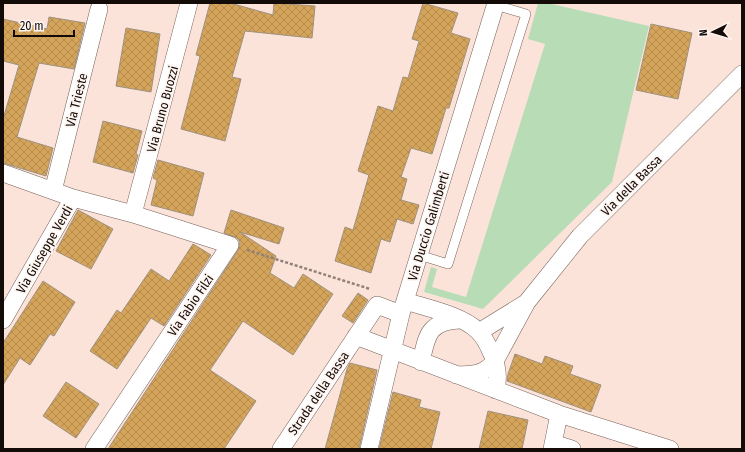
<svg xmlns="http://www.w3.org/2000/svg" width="745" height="452" viewBox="0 0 745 452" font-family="'Fira Sans Condensed',sans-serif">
<defs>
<pattern id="building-cross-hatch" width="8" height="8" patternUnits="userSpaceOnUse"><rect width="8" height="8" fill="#d4a45b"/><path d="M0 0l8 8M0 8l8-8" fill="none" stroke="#b58c4e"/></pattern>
</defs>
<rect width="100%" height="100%" fill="#fce3d9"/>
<path fill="#b8dcb6" d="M538,3H547L649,26L612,182L483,309L424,292L431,267L437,269L432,287L466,297L545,44L528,39Z"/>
<path fill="url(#building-cross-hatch)" stroke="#9e917f" d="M210,3H230L273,15L274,3L315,6L312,38L245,31L232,77L241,79L225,141L181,129L200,56L196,55Z
M423,3L458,13L451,33L470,39L449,108H446L432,154L411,148L401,177L407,179L401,200L419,205L413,224L397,219L390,242L381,239L371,273L335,261L345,227L353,230L369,175L358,171L378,106L393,111L403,77L408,78L419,41L412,39Z
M49,17L85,23L74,69L39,63L17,137L53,148L46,176L3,163V119L19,65L3,61V19L47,29Z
M651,24L692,33L678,99L636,90Z
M126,28L160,34L151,92L116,86Z
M103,121L142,131L136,154L138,155L133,173L93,162Z
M158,160L204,173L193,216L151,205L157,180L153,178Z
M78,210L113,229L91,269L56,251Z
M231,210L284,228L279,244L240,232L276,256L270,273L294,288L303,274L333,294L293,355L243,321L210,370L256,401L224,449H108L238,250L240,242L237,238L224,233Z
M193,244L211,255L164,326L151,318L117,369L90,351L117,310L121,313L151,269L169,281Z
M43,281L75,302L54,336L50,334L30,365L20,358L3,385V343Z
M358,293L368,300L353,323L342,316Z
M515,354L542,364L545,356L573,366L570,374L601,385L591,412L507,381L508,374Z
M350,363L377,370L359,449H325L347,369Z
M66,382L99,404L76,438L43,416Z
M393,392L421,400L419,407L440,412L431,449H379Z
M488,411L528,420L522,449H479Z"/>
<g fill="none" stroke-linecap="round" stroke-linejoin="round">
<g stroke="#776259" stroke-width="10">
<path id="service" d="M419,255L448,264L526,14L495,5"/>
</g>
<g stroke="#776259" stroke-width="18">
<path id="minor" d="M3,173L73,198L133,214L230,245L94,449
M53,191L99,9
M133,214L189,3
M405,301C427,308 462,315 478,331C484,337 488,345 491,352C498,365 499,376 496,390
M3,320L73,198
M479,332L526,303
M356,336L559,414L670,449
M421,362C427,335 428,322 459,320
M456,375C473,375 483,375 495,361L527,302L580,236L742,74
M553,443L572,449
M281,449L377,305L401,314
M369,449L401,314L496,3
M552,449L559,414"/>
</g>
<path stroke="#918079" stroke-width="2.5" stroke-dasharray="3 2" stroke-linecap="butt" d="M247,250L370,289"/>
<use href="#service" stroke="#fff" stroke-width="9"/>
<use href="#minor" stroke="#fff" stroke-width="17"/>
</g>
<g text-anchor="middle" stroke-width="3.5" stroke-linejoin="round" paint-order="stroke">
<g font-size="13" fill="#130b08" stroke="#fef4f0">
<text transform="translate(76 100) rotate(-76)" y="5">Via Trieste</text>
<text transform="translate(162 109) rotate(-75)" y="5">Via Bruno Buozzi</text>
<text transform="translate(631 185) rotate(-45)" y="5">Via della Bassa</text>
<text transform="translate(428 226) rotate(-73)" y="5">Via Duccio Galimberti</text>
<text transform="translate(44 249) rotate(-60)" y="5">Via Giuseppe Verdi</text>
<text transform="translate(190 305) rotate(-56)" y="5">Via Fabio Filzi</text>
<text transform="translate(318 393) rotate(-56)" y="5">Strada della Bassa</text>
</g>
</g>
<rect width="745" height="452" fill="none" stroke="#130b08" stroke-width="8"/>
<g transform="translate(713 32) rotate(265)" stroke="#fef4f0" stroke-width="3" paint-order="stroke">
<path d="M0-3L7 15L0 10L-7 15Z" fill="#130b08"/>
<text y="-6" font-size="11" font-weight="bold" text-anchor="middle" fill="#130b08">N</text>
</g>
<path d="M14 30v6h60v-6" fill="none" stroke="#130b08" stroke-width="2"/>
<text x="20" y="30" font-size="12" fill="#130b08" stroke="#fef4f0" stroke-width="3" paint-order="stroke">20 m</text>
</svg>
